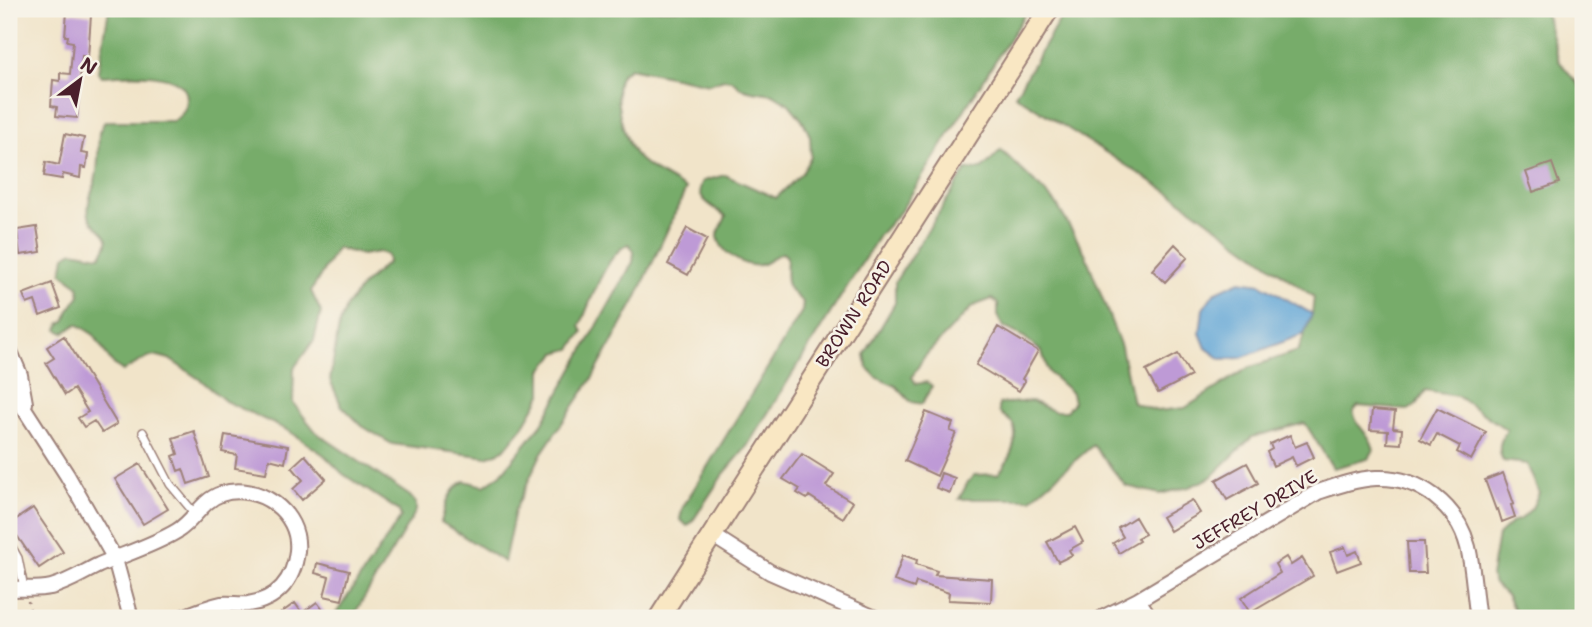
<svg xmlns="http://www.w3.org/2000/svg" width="1592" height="627" viewBox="0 0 1592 627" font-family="'Shantell Sans',sans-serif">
<rect width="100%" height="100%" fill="#f7f3e8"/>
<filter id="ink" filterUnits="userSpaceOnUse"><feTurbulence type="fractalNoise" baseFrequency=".0143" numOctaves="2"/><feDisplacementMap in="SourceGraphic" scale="14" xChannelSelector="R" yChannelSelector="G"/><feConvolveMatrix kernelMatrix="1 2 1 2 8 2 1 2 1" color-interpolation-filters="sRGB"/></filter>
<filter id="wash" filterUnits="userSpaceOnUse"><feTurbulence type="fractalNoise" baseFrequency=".00686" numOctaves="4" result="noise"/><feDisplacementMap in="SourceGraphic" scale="28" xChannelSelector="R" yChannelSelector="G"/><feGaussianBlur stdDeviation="1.57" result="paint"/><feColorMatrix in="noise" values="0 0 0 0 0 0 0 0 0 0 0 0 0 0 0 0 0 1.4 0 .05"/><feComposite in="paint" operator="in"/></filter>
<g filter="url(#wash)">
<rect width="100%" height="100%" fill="#f1e4c9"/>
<path fill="#77ac6a" stroke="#60664a" stroke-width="2" d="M109,9H1028L900,212L880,234L746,448L722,476L692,522L687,526L680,519L683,507L802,311L803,302C783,287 786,280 787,257L783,253C774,254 773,260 765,263C750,271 725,256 719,241C715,232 724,224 726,216C714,207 692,198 703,181L725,175L776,198L802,173L811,156L810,136L803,121L789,104L773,94L752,91L741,88L732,80L724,79L709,84L629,68C628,70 622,73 621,75C610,92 625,146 639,159C652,171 671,180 686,189L636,299L592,379L541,454L515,510L504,562L441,522C446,504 448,490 465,481L484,486L501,474L542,424L633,262L634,251L629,244C606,252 590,304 580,326L583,332L571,349L556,353L542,370V394L523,427L504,450L487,457L392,444L362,426L341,405L330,380L339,326L346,307L363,285L388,262L387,255L379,252L362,255L337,248L311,291L321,312L314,340L294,368L293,403L317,433L410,496L416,503V511L352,618H333L401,517L399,511L343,474L324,455L289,431L225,401L202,381L169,359L158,356L148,357L123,371L111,362L94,335L77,324L64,333L58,330L60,324L66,320L68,312L80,295L78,285L62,273L65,256L73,251L100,256C120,232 93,232 89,215C86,201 94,190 96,177C99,163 98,147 99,132L105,121H174C182,115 187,109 187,98C186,69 123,74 102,76L98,72Z
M1066,9H1544L1559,61L1583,90V618H1512L1513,608L1507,596L1494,584L1491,576L1498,535L1512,522L1521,519L1532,508L1539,493L1527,464L1503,461C1497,448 1500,441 1507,430L1457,396L1425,391L1415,406L1408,410L1358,406L1353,412C1359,433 1369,430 1374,450L1368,459L1333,468L1305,423L1252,437L1210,478L1189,487L1160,494L1126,486L1093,445L1031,499H959L968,482L974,475L998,474C1008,463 1020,440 1013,424C1010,420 1003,416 999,412V404L1031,401L1054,411H1066L1074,402L1072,393L1049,373L1042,352L1024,337L1004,327L998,317V304L992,299L973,306L924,357L912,377L916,384L927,382L932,386L922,404L911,402L896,386L877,378L867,367L865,354L895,303V282L966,170L982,169L1001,150L1055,202L1085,253L1121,347L1133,403L1157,411L1185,408L1248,368L1298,351L1312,314L1314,297L1173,195L1015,95Z"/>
<path fill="#60a5d6" stroke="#556280" stroke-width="2" d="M1240,281L1261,284L1312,314L1304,334L1241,358L1221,359L1206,348L1200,333L1203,309L1214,293Z"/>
<g id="blocks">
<path fill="#be9ad6" d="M67,12L91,15L88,57L82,56L77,118L56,116L57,107L51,106L53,80L60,81V73L70,74L73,42L67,41L68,36H65Z
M65,134L84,138L81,153L88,154L86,168L81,167L80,178L63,174L62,179L44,176L46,162L59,165Z
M1552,163L1559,183L1533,192L1526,172Z
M37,227L41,252L20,255L17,230Z
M687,228L707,239L688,275L668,264Z
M1175,244L1188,257L1165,282L1152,270Z
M52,283L61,308L40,316L35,301L27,304L23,294Z
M998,327L1038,351L1022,379L1025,381L1019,391L976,365Z
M64,336L117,424L102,433L94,421L84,427L78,418L88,412L74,389L65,395L46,363L54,358L47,347Z
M1178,354L1191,376L1158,393L1146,371Z
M1437,408L1486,432L1471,460L1457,452L1460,446L1437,434L1431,445L1420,439Z
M1372,410L1395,412L1393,428L1402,429L1401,444L1387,443L1388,431L1370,430Z
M926,412L953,423L950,431L956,433L937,476L905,461Z
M194,431L209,477L188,484L183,469L178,471L173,456L178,454L173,438Z
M225,435L288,446L285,463L269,459L266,473L235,468L237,455L222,452Z
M1290,435L1295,447L1307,442L1314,457L1296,466L1292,457L1273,466L1267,452L1272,449L1270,444Z
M802,454L834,474L826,486L853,502L843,518L809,496L807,499L797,493L800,489L783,479Z
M305,455L326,479L302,500L293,489L303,480L292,467Z
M1247,463L1258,483L1227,500L1216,480Z
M140,464L168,509L143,524L115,479Z
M941,473L955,478L950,493L936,488Z
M1503,473L1514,504L1511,505L1515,517L1502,522L1498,509L1496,510L1485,480Z
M1192,500L1200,513L1170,531L1162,517Z
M33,508L63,552L39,568L9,524Z
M1135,517L1145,534L1137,538L1139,541L1119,553L1113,543L1123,537L1118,528Z
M1075,527L1083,542L1069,550L1072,555L1058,562L1047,542Z
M1407,542H1424L1426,573H1409Z
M1345,547L1348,555L1357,551L1361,562L1337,571L1330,552Z
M903,555L917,560L916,564L937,571L935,575L992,579L991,602L948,600L949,593L916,582L914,588L894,581Z
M1286,557L1291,565L1302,558L1313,576L1250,613L1241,598L1280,573L1275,564Z
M317,563L349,571L342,600L324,596L329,577L315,573Z
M317,602L329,618H274L295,603L302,613Z"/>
</g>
</g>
<g filter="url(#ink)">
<use href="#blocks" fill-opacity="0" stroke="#9e827a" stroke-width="2"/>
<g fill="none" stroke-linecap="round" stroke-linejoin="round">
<g stroke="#9e827a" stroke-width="10">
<path id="lane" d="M143,432L170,484L195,514
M9,542L18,558L24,588"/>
</g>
<g stroke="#9e827a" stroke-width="18">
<path id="street" d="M9,349L20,375L25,403
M9,385L67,475L115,559L131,618
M712,535L770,572L875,618
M9,589C23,588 37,590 51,587C68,583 84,572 99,565C125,554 154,545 177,531C194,521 202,500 221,494C258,482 301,512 297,551C294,580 277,600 248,604C239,605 230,603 221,604C207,607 195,612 181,618
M1138,600L1150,618
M1102,618L1138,600L1318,492C1336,486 1356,479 1376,478C1419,476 1457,505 1468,547C1473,568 1474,591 1477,612"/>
</g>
<g stroke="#9e827a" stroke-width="23">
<path id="secondary" d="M659,618L1049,9"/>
</g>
<path stroke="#9e827a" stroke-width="2.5" stroke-dasharray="2 5" stroke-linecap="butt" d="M28,601L32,618"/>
<use href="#lane" stroke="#fff" stroke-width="7"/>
<use href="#street" stroke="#fff" stroke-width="14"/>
<use href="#secondary" stroke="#f9e7c3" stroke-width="19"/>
</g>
</g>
<g text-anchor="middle" stroke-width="5" stroke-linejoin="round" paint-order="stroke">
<g font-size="18" fill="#4a1f2b" stroke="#f7f3e8">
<text transform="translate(854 314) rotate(-57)" y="6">BROWN ROAD</text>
<text transform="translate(1255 510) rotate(-30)" y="6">JEFFREY DRIVE</text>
</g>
</g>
<rect width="1592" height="627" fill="none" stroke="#f7f3e8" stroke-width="35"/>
<g transform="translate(80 80) rotate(32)" stroke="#f7f3e8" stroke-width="5" paint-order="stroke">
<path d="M0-5L12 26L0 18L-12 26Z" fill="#4a1f2b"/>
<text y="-10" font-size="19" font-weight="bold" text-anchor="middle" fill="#4a1f2b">N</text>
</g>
</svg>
